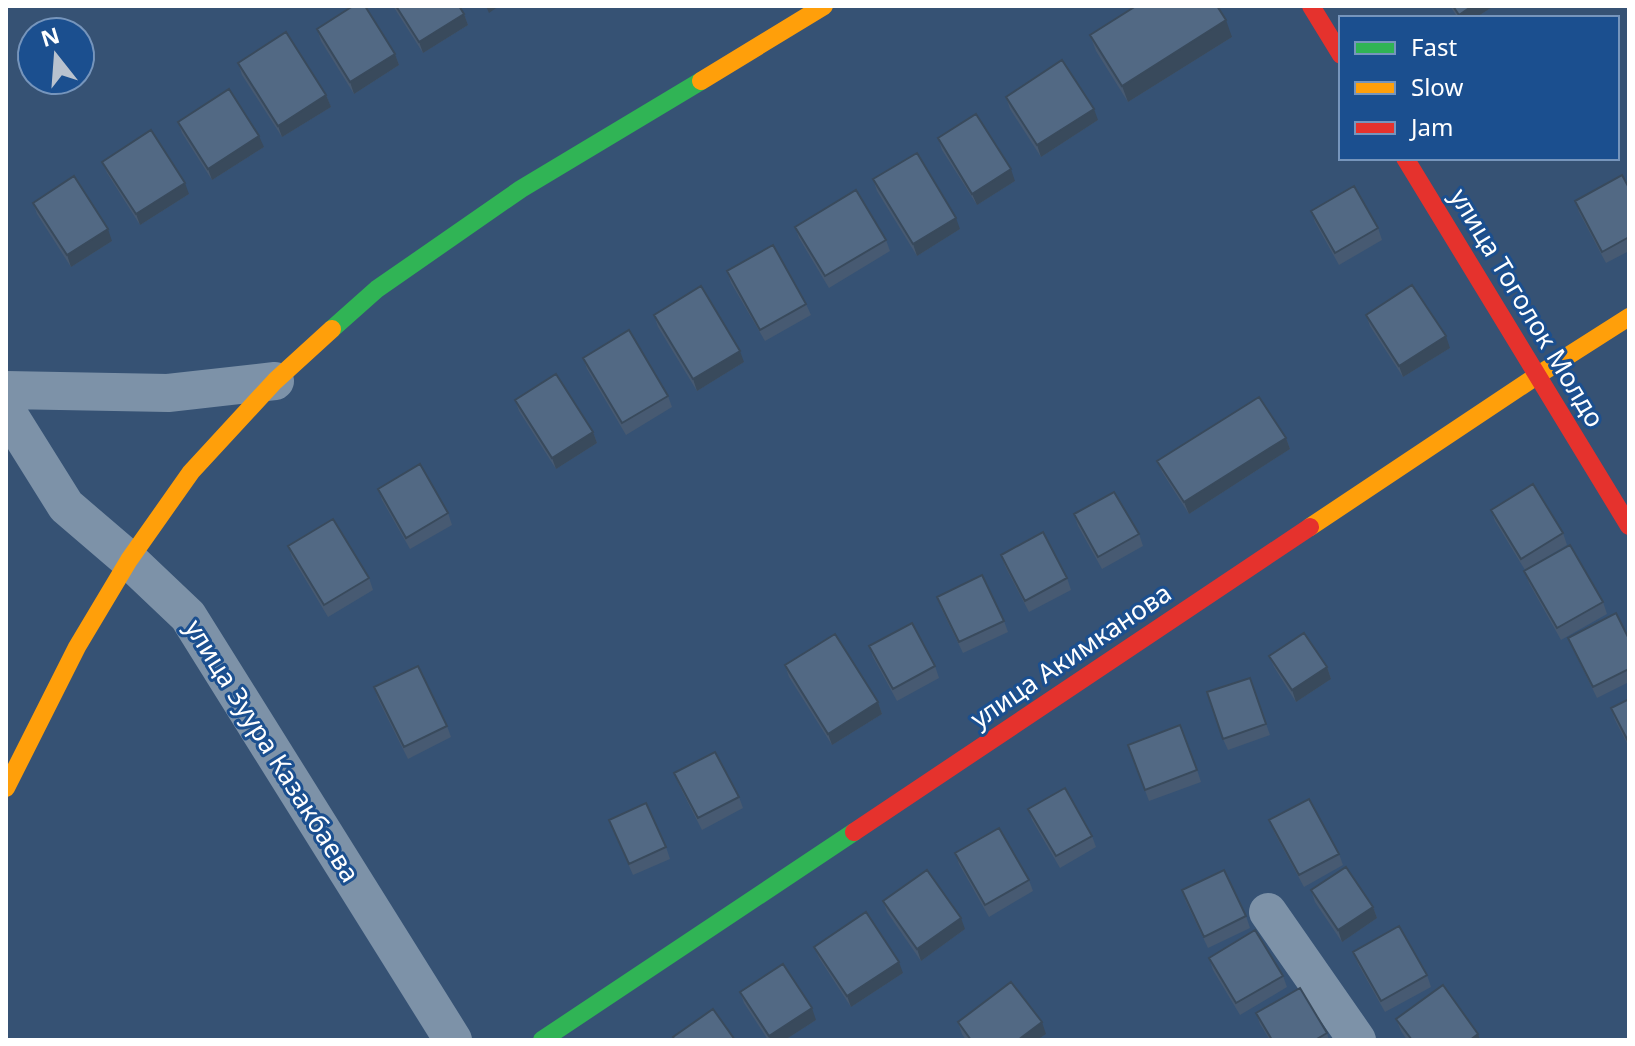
<svg xmlns="http://www.w3.org/2000/svg" width="1635" height="1046" viewBox="0 0 1635 1046" font-family="'Noto Sans',sans-serif">
<rect width="100%" height="100%" fill="#365274"/>
<g fill="none" stroke-linecap="round" stroke-linejoin="round">
<path stroke="#7d92a8" stroke-width="38" d="M6,390L168,393L275,381
M6,410L66,506L129,560L188,616L453,1040
M1268,912L1357,1040"/>
<path stroke="#30b455" stroke-width="18" d="M332,329L377,289L521,189L701,81
M542,1040L854,832"/>
<path stroke="#ff9f0a" stroke-width="18" d="M701,81L824,6
M1310,527L1538,375L1629,317
M6,788L77,647L129,560L191,472L275,381L332,329"/>
<path stroke="#e5322d" stroke-width="18" d="M1311,6L1341,55
M1405,158L1629,526
M854,832L1310,527"/>
</g>
<path fill="#475a72" d="M393,6H459L464,14L468,25L423,53Z
M1450,6H1494L1475,18H1458Z
M317,29L395,54L399,65L354,94L321,41Z
M1090,35L1232,37L1128,102L1096,51Z
M238,63L326,95L331,107L282,137L242,75Z
M1006,97L1098,120L1041,157L1010,109Z
M178,122L264,147L212,180L182,133Z
M938,138L1015,181L977,205L942,150Z
M102,162L189,194L140,225L107,173Z
M873,179L960,229L917,256L877,191Z
M1629,188V251L1606,263L1579,212L1575,201Z
M33,203L112,241L71,267L37,214Z
M1311,211L1378,228L1382,240L1339,265L1315,222Z
M795,227L886,240L890,251L829,288L799,238Z
M727,271L806,304L811,315L765,341L731,283Z
M654,315L744,362L697,391L658,327Z
M1366,315L1450,348L1403,377L1370,326Z
M583,358L668,396L672,407L626,435L587,369Z
M515,400L593,432L597,443L556,469L519,411Z
M1286,438L1290,449L1189,514L1162,472L1157,461Z
M378,489L448,513L452,525L410,549L382,500Z
M1491,510L1563,533L1567,545L1525,570L1495,521Z
M1074,514L1139,534L1143,546L1102,569L1078,526Z
M288,546L369,578L373,590L328,617L292,557Z
M1001,555L1067,578L1071,590L1029,612L1005,566Z
M1524,571L1603,602L1607,614L1561,640L1529,583Z
M937,597L1004,621L1008,632L963,653L941,608Z
M1568,638L1629,639V682L1597,698L1573,649Z
M869,646L935,666L939,678L897,701L873,657Z
M1269,656L1327,667L1331,679L1296,702L1274,667Z
M785,665L878,702L882,714L832,745L789,677Z
M1250,678L1270,735L1228,750L1223,739Z
M374,687L447,726L451,737L408,759L378,699Z
M1629,699V747L1615,720L1611,708Z
M1128,745L1197,770L1201,782L1149,801Z
M674,773L739,797L743,808L702,830L679,785Z
M1028,809L1092,836L1096,847L1060,868L1032,820Z
M609,820L666,847L670,859L633,875Z
M1269,820L1339,854L1343,865L1304,887L1274,832Z
M955,853L1029,880L1033,891L989,917L959,864Z
M1182,890L1246,916L1250,928L1208,948L1186,902Z
M1311,890L1373,907L1377,918L1342,942L1315,902Z
M883,901L965,929L921,961L887,912Z
M814,947L903,973L851,1007L819,958Z
M1353,952L1427,975L1431,987L1385,1012L1358,964Z
M1209,958L1283,976L1287,987L1240,1015L1213,970Z
M740,992L816,1020L785,1040H768L744,1003Z
M1256,1013L1327,1033L1329,1040H1270L1260,1024Z
M1396,1019L1480,1040H1407L1401,1031Z
M958,1022L1046,1034L1037,1040H966L962,1034Z"/>
<path fill="#394a5c" d="M486,6H499L489,13Z
M1472,6H1494L1475,18H1460L1459,15Z
M464,14L468,25L423,53L419,42Z
M1226,20L1232,37L1128,102L1122,86Z
M395,54L399,65L354,94L350,82Z
M326,95L331,107L282,137L278,126Z
M1094,109L1098,120L1041,157L1037,145Z
M259,136L264,147L212,180L208,169Z
M1011,169L1015,181L977,205L972,194Z
M185,183L189,194L140,225L136,214Z
M956,218L960,229L917,256L913,244Z
M108,229L112,241L71,267L67,255Z
M1446,336L1450,348L1403,377L1399,366Z
M740,351L744,362L697,391L693,379Z
M593,432L597,443L556,469L552,458Z
M1286,438L1290,449L1189,514L1184,502Z
M1327,667L1331,679L1296,702L1292,690Z
M878,702L882,714L832,745L828,734Z
M1373,907L1377,918L1342,942L1338,930Z
M961,918L965,929L921,961L917,949Z
M899,962L903,973L851,1007L847,996Z
M812,1008L816,1020L785,1040H770L769,1036Z
M1042,1022L1046,1034L1037,1040H1018Z
M1478,1034L1480,1040H1470Z"/>
<path fill="#526984" stroke="#394a5c" stroke-width="2" d="M353,6H365L395,54L350,82L317,29Z
M396,6H459L464,14L419,42Z
M1136,6H1217L1226,20L1122,86L1090,35Z
M1453,6H1472L1459,15Z
M286,32L326,95L278,126L238,63Z
M1062,60L1094,109L1037,145L1006,97Z
M229,89L259,136L208,169L178,122Z
M976,114L1011,169L972,194L938,138Z
M151,130L185,183L136,214L102,162Z
M917,153L956,218L913,244L873,179Z
M1622,175L1629,188V237L1602,252L1575,201Z
M74,176L108,229L67,255L33,203Z
M1354,186L1378,228L1335,253L1311,211Z
M856,190L886,240L825,276L795,227Z
M773,245L806,304L760,330L727,271Z
M1412,285L1446,336L1399,366L1366,315Z
M701,286L740,351L693,379L654,315Z
M629,330L668,396L622,423L583,358Z
M556,374L593,432L552,458L515,400Z
M1259,397L1286,438L1184,502L1157,461Z
M420,464L448,513L406,538L378,489Z
M1533,484L1563,533L1521,559L1491,510Z
M1114,492L1139,534L1098,557L1074,514Z
M333,519L369,578L324,605L288,546Z
M1043,532L1067,578L1025,601L1001,555Z
M1570,545L1603,602L1557,628L1524,571Z
M982,575L1004,621L959,642L937,597Z
M1616,613L1629,639V669L1593,687L1568,638Z
M912,623L935,666L893,689L869,646Z
M1304,633L1327,667L1292,690L1269,656Z
M835,634L878,702L828,734L785,665Z
M418,666L447,726L404,747L374,687Z
M1250,678L1266,724L1223,739L1207,692Z
M1629,699V743L1611,708Z
M1180,725L1197,770L1145,790L1128,745Z
M715,752L739,797L698,818L674,773Z
M1065,788L1092,836L1056,856L1028,809Z
M1309,799L1339,854L1299,875L1269,820Z
M646,803L666,847L629,864L609,820Z
M999,828L1029,880L985,905L955,853Z
M1346,867L1373,907L1338,930L1311,890Z
M927,870L961,918L917,949L883,901Z
M1224,870L1246,916L1204,937L1182,890Z
M866,912L899,962L847,996L814,947Z
M1399,926L1427,975L1381,1001L1353,952Z
M1255,930L1283,976L1236,1003L1209,958Z
M783,964L812,1008L769,1036L740,992Z
M1011,982L1042,1022L1018,1040H971L958,1022Z
M1443,985L1478,1034L1470,1040H1412L1396,1019Z
M1300,988L1327,1033L1315,1040H1272L1256,1013Z
M713,1009L735,1040H675L673,1037Z"/>
<g text-anchor="middle" stroke-width="6" stroke-linejoin="round" paint-order="stroke">
<g font-size="26" fill="#fff" stroke="#1b4f8f">
<text transform="translate(1527 308) rotate(59)" y="9">улица Тоголок Молдо</text>
<text transform="translate(1071 656) rotate(-34)" y="9">улица Акимканова</text>
<text transform="translate(272 751) rotate(58)" y="9">улица Зуура Казакбаева</text>
</g>
</g>
<rect width="1635" height="1046" fill="none" stroke="#ffffff" stroke-width="16"/>
<rect x="1339" y="16" width="280" height="144" fill="#1b4f8f" stroke="#7695bc" stroke-width="2"/>
<rect x="1355" y="42" width="40" height="12" fill="#30b455" stroke="#7695bc" stroke-width="2"/>
<text x="1411" y="56" font-size="24" fill="#ffffff">Fast</text>
<rect x="1355" y="82" width="40" height="12" fill="#ff9f0a" stroke="#7695bc" stroke-width="2"/>
<text x="1411" y="96" font-size="24" fill="#ffffff">Slow</text>
<rect x="1355" y="122" width="40" height="12" fill="#e5322d" stroke="#7695bc" stroke-width="2"/>
<text x="1411" y="136" font-size="24" fill="#ffffff">Jam</text>
<g transform="translate(56 56) rotate(343)"><circle r="38" fill="#1b4f8f" stroke="#7695bc" stroke-width="2"/>
<path d="M0-6L14 30L0 20L-14 30Z" fill="#b9c2ce"/>
<text y="-12" font-size="22" font-weight="bold" text-anchor="middle" fill="#ffffff">N</text>
</g>
</svg>
